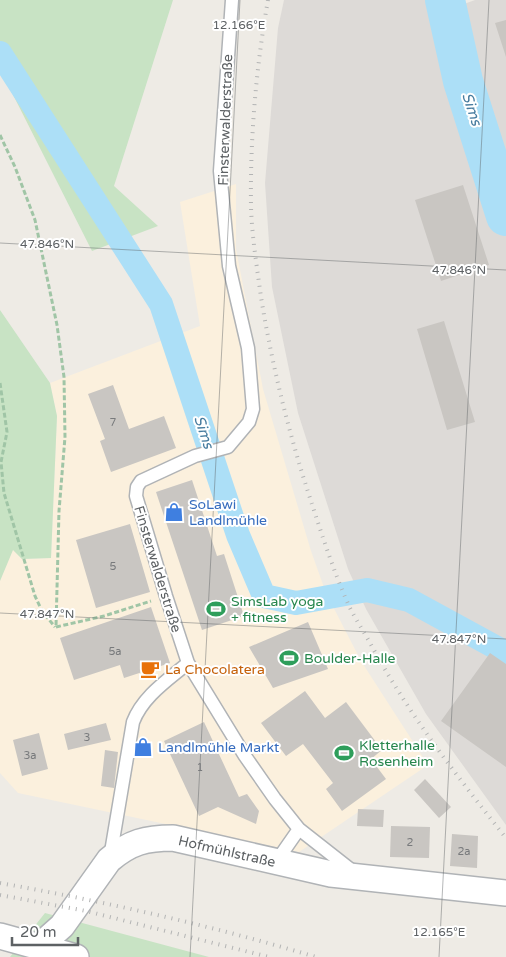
<svg xmlns="http://www.w3.org/2000/svg" width="506" height="957" viewBox="0 0 506 957" font-family="'Varela Round',sans-serif">
<rect width="100%" height="100%" fill="#eeebe5"/>
<path fill="#fbf0dd" d="M236,184V249L263,389L311,551L326,593L361,661L428,765L299,852L18,793L0,773V581L13,549L22,559L51,558L57,416L50,383L200,326L180,202Z"/>
<path fill="#dddad7" d="M284,0H460L464,4L475,0H506V825L426,714L366,609L348,569L298,413L272,287L265,183L278,28Z"/>
<path fill="#c8e3c4" d="M0,0H173L114,186L158,226L92,251L0,69Z
M0,310L50,383L57,416L51,558L22,559L13,550L0,581Z
M45,913L209,957H10Z"/>
<g fill="none" stroke-linecap="round" stroke-linejoin="round">
<path stroke="#acdff7" stroke-width="24" d="M0,53L161,304L238,535L264,596L296,603L367,590L409,600L506,653"/>
<path stroke="#acdff7" stroke-width="40" d="M445,0L463,81L506,216"/>
</g>
<path fill="#c9c6c2" d="M506,20V57L495,23Z
M463,185L489,265L441,281L415,200Z
M444,321L475,422L447,430L417,329Z
M113,385L129,429L164,416L176,448L111,472L100,441L105,439L88,394Z
M192,480L217,556L224,554L244,616L202,630L156,492Z
M130,524L150,592L96,608L76,540Z
M151,607L170,663L124,678L120,665L74,680L60,638Z
M308,622L328,669L273,688L249,647Z
M490,653L506,664V767L441,721Z
M305,691L325,718L346,702L382,750L371,759L386,779L342,811L326,789L333,783L303,744L286,756L261,723Z
M204,722L239,797L247,794L259,811L256,824L218,807L199,816L164,741Z
M106,723L111,740L68,750L64,734Z
M39,733L48,769L22,776L13,740Z
M105,750L118,752L114,788L101,786Z
M425,779L451,807L439,818L414,790Z
M358,809L384,810L383,827L357,826Z
M391,826L430,827L429,858L390,857Z
M452,834L478,836L477,868L450,866Z"/>
<g fill="none" stroke-linecap="round" stroke-linejoin="round">
<g stroke="#b0b3b6" stroke-width="15">
<path id="service" d="M232,0L220,171L229,266L248,348L253,409L249,422L228,447L195,456L141,481L137,487L136,496L166,596L188,663L245,756L275,799L299,829L355,873
M110,858L133,722C143,696 168,680 188,663
M276,862L299,829"/>
</g>
<g stroke="#b0b3b6" stroke-width="28">
<path id="minor" d="M0,936L76,957
M44,948V942L62,926L109,860C130,842 146,838 173,838L331,874L506,893"/>
</g>
<path stroke="#a0c5a6" stroke-width="3" stroke-dasharray="5 2.5" stroke-linecap="butt" d="M0,135L15,167L35,220L57,325L64,377L65,437L59,511L56,627
M0,383L7,432L1,462L4,493L35,596L42,611L55,627
M56,627L104,616L151,601"/>
<use href="#service" stroke="#fff" stroke-width="12"/>
<use href="#minor" stroke="#fff" stroke-width="25"/>
<path stroke="#b3b4b4" stroke-width="4" stroke-dasharray="1 6" stroke-linecap="butt" d="M268,0C256,68 250,138 251,207C252,237 257,268 261,297C272,365 288,430 309,495C321,532 333,570 349,606C355,618 362,629 369,641C407,712 456,775 506,838
M0,883C107,902 213,926 316,957
M0,895L86,911L269,957"/>
</g>
<path fill="none" stroke="#5d6164" stroke-width="1" stroke-opacity="0.45" d="M0,243L506,270M0,613L506,639M190,957L240,0M439,957L489,0"/>
<defs>
<g id="shop-bare" transform="scale(1.5)"><path d="M-5-2.5h2.3a2.7 3.5 0 0 1 5.4 0H5L5.5 6h-11ZM-1.5-2.5h3a1.5 2.3 0 0 0-3 0Z" fill="#3f7fe0" stroke="#fff" stroke-width="2.5" paint-order="stroke"/></g>
<g id="stadium-bare" transform="scale(1.5)"><path d="M0-5a6.5 5 0 1 0 0 10a6.5 5 0 1 0 0-10ZM-3.5-1.8h7v3.6h-7Z" fill="#2e9e5b" stroke="#fff" stroke-width="2.5" paint-order="stroke"/></g>
<g id="cafe-bare" transform="scale(1.5)"><path d="M-5.5-4.5H6V0H3Q3 3.5 0 3.5H-2.5Q-5.5 3.5-5.5 0ZM3-3.2v2h1.7v-2ZM-6 4.5H4V6H-6Z" fill="#e8710a" stroke="#fff" stroke-width="2.5" paint-order="stroke"/></g>
</defs>
<g fill-rule="evenodd">
<use href="#shop-bare" x="174" y="512"/>
<use href="#stadium-bare" x="216" y="609"/>
<use href="#stadium-bare" x="289" y="658"/>
<use href="#cafe-bare" x="150" y="669"/>
<use href="#shop-bare" x="143" y="747"/>
<use href="#stadium-bare" x="344" y="753"/>
</g>
<g text-anchor="middle" stroke-width="4" stroke-linejoin="round" paint-order="stroke">
<g font-size="11" fill="#787a7c">
<text x="113" y="426">7</text>
<text x="113" y="570">5</text>
<text x="115" y="655">5a</text>
<text x="87" y="741">3</text>
<text x="30" y="759">3a</text>
<text x="200" y="771">1</text>
<text x="410" y="846">2</text>
<text x="464" y="855">2a</text>
</g>
<g font-size="14" fill="#5d6164" stroke="#fff">
<text transform="translate(225 120) rotate(-88)" y="5">Finsterwalderstraße</text>
<text transform="translate(158 569) rotate(73)" y="5">Finsterwalderstraße</text>
<text transform="translate(227 851) rotate(13)" y="5">Hofmühlstraße</text>
</g>
<g font-size="14" fill="#366cbe" stroke="#fff" text-anchor="start">
<text x="189" y="509">SoLawi<tspan x="189" dy="16">Landlmühle</tspan></text>
<text x="158" y="752">Landlmühle Markt</text>
</g>
<g font-size="14" fill="#27864d" stroke="#fff" text-anchor="start">
<text x="231" y="606">SimsLab yoga<tspan x="231" dy="16">+ fitness</tspan></text>
<text x="304" y="663">Boulder-Halle</text>
<text x="359" y="750">Kletterhalle<tspan x="359" dy="16">Rosenheim</tspan></text>
</g>
<g font-size="14" fill="#c56008" stroke="#fff" text-anchor="start">
<text x="165" y="674">La Chocolatera</text>
</g>
<g font-size="15" font-style="italic" fill="#477c9f" stroke="#fff">
<text transform="translate(472 109) rotate(72)" y="5">Sims</text>
<text transform="translate(204 432) rotate(72)" y="5">Sims</text>
</g>
</g>
<g font-size="12" text-anchor="middle" fill="#5d6164" stroke="#fff" stroke-width="4" stroke-linejoin="round" paint-order="stroke">
<text x="239" y="29">12.166°E</text>
<text x="47" y="248">47.846°N</text>
<text x="459" y="274">47.846°N</text>
<text x="47" y="618">47.847°N</text>
<text x="459" y="643">47.847°N</text>
<text x="439" y="936">12.165°E</text>
</g>
<path d="M12 937v8h66v-8" fill="none" stroke="#5d6164" stroke-width="2.5"/>
<text x="20" y="937" font-size="15" fill="#5d6164" stroke="#ffffff" stroke-width="4" paint-order="stroke">20 m</text>
</svg>
